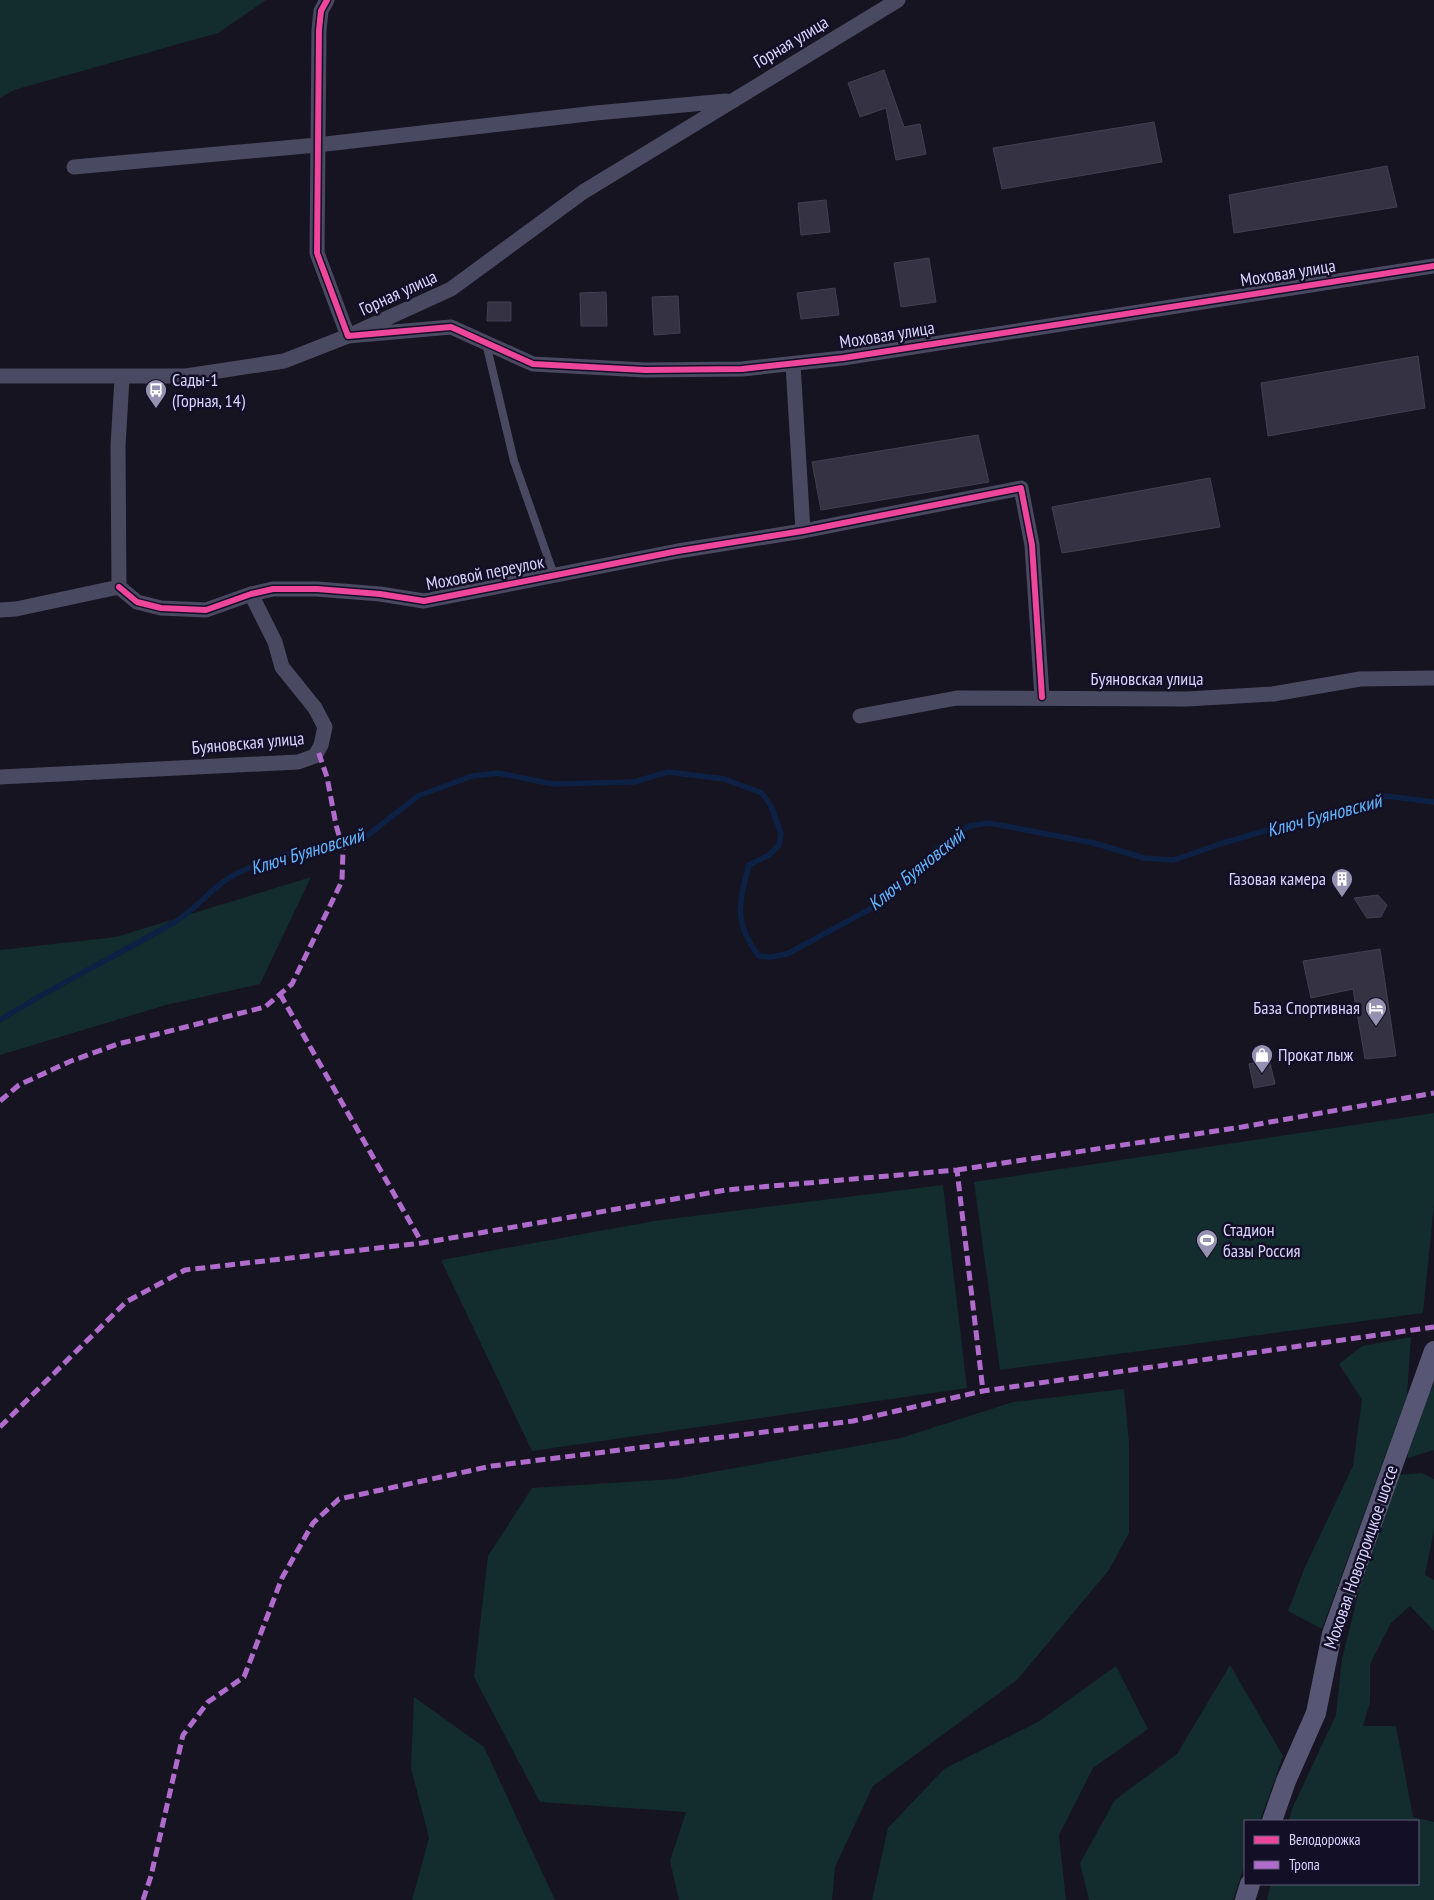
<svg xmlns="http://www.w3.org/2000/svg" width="1434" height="1900" viewBox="0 0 1434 1900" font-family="'PT Sans Narrow',sans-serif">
<rect width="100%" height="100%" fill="#161421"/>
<path fill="#132c2d" d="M0,0H266L218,33L14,90L0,98Z
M311,877L260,984L166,1005L0,1055V950L116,937Z
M1434,1113V1205L1423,1313L1000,1370L974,1182Z
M943,1185L967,1388L532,1451L441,1260L654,1221Z
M1411,1337L1407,1396L1322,1629L1288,1611L1305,1567L1353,1466L1362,1400L1339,1364L1362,1346Z
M1434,1384V1450L1408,1458L1407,1437Z
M1124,1389L1129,1443V1533L1109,1570L1017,1680L873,1786L835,1867L832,1900H679L670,1861L686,1812L540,1802L474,1677L488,1556L532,1488L674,1479L901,1438L1013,1402Z
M1422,1473L1434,1479V1530L1425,1575L1434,1580V1631L1410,1606L1391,1623L1370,1664V1702L1363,1726H1396L1413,1817L1434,1822V1900H1267L1271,1884H1418V1821H1289L1292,1809L1336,1715L1342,1659L1362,1578L1397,1475Z
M1230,1665L1283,1756L1260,1821H1245V1864L1233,1900H1089L1080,1863L1115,1800L1177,1754Z
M1116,1666L1148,1729L1093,1768L1059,1835L1066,1900H872L888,1828L944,1769L1038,1722Z
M414,1697L484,1747L555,1900H412L429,1838L411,1768Z"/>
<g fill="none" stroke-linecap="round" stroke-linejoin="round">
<path stroke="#0d2144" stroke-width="5.5" d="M0,1020C56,985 116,956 173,923C192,912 206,895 223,882C244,865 338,836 364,838L418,796L472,776L498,773L553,784L634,782L668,772L724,779L762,793L771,806L781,833L779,845L769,855L749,865C739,903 733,923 759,956L770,957L787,954L872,908L937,848L969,826L989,823L1094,843L1144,858L1174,860L1223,843L1386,796L1434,802"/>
</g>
<path fill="#343243" stroke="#433f54" d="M884,70L904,127L920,124L926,154L896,160L886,108L860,117L848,83Z
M1154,122L1162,162L1002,189L993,148Z
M1387,166L1397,207L1234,233L1229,195Z
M826,200L830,232L801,235L798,203Z
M929,258L936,302L901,307L894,263Z
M835,288L839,315L801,319L797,293Z
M606,292L607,326H581L580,293Z
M678,296L680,333L654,335L652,297Z
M488,302H511V321H487Z
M1418,356L1425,408L1268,436L1261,383Z
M978,435L989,482L821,510L812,462Z
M1210,478L1220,527L1062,553L1052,507Z
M1378,895L1387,905L1381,917L1367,918L1354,898Z
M1380,949L1396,1056L1365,1059L1353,989L1311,998L1303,961Z
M1269,1059L1275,1084L1254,1088L1249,1064Z"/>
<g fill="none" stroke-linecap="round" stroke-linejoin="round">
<path stroke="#4a4962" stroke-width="8" d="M486,343L514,461L554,575"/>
<path stroke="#4a4962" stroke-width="15" d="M327,0L321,11L319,30L317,253L348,336L451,327L533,364L645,370L742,369L843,358L1434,266
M74,167L317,145L596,113L726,101
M793,364L803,531
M0,376H186L284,361L348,336L451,289L583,192L898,0
M119,587L137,602L161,608L206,610L251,594L273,589H317L380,594L424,601L678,551L803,531L1021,488L1032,545L1042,697
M0,610L16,609L119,587L118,446L122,378
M860,716L957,698L1187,699L1273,694L1360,679L1434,678
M0,777L298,762L315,756L321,745L325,727L315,708L282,667L275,642L251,594"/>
<path stroke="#575674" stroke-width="20" d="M1272,1821L1286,1781L1316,1713L1332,1634L1434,1351
M1245,1900L1250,1884"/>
<path stroke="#b06ccc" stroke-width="5" stroke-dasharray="10 5" stroke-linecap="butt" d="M280,994L422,1243
M0,1101L19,1085L71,1061L118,1044L265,1007L292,984L342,881L343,849L336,825L327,777L318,751
M957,1170L1242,1127L1434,1093
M0,1427L126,1302L185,1270L422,1243L726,1190L957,1170L983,1391
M143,1900L151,1876L183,1735L208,1702L244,1677L282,1578L313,1523L339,1499L492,1466L853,1421L983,1391L1434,1327"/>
<g stroke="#130f26" stroke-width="9">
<path id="cycleway" d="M327,0L321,11L319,30L317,253L348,336L451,327L533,364L645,370L742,369L843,358L1434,266
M119,587L137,602L161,608L206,610L251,594L273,589H317L380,594L424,601L678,551L803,531L1021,488L1032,545L1042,697"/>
</g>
<use href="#cycleway" stroke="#ed469a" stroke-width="6"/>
</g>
<defs>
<g id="bus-pin" transform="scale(1.125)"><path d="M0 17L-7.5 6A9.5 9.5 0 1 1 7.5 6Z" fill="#9591b1" stroke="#130f26"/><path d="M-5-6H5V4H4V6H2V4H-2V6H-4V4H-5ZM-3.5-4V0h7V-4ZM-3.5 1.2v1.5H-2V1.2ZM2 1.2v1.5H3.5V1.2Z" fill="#fff"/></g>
<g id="building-pin" transform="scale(1.125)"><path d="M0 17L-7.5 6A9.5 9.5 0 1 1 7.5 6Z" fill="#9591b1" stroke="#130f26"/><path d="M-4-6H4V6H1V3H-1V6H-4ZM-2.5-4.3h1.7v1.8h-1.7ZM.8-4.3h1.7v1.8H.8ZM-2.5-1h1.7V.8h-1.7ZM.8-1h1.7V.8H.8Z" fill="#fff"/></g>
<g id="hotel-pin" transform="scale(1.125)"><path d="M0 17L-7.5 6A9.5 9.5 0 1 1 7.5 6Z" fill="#9591b1" stroke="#130f26"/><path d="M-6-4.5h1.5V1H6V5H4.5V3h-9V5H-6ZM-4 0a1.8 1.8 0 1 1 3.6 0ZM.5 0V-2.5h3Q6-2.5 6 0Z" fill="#fff"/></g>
<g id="shop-pin" transform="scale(1.125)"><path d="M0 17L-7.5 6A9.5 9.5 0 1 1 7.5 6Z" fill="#9591b1" stroke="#130f26"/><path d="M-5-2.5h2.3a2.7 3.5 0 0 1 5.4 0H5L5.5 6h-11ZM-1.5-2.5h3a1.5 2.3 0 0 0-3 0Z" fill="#fff"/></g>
<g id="stadium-pin" transform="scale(1.125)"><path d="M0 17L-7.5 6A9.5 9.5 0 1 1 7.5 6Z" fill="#9591b1" stroke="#130f26"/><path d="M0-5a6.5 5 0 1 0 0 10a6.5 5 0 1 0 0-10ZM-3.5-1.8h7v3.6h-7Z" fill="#fff"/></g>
</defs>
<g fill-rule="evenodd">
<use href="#bus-pin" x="156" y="390"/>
<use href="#building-pin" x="1342" y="879"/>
<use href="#hotel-pin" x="1376" y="1008"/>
<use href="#shop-pin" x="1262" y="1055"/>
<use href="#stadium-pin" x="1207" y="1240"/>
</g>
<g text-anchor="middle" stroke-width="5" stroke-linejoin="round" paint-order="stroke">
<g font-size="18" fill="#d9d4ff" stroke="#130f26">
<text transform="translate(791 42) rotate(-31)" y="6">Горная улица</text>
<text transform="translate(1288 273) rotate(-9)" y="6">Моховая улица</text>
<text transform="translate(398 293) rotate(-25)" y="6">Горная улица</text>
<text transform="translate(887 335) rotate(-9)" y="6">Моховая улица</text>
<text transform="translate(485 573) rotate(-11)" y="6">Моховой переулок</text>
<text x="1147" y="685">Буяновская улица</text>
<text transform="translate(248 743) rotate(-5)" y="6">Буяновская улица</text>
<text transform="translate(1361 1557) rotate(-71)" y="6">Моховая Новотроицкое шоссе</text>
</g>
<g font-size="18" fill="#d9d4ff" stroke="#130f26" text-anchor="start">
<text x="172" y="386">Сады-1<tspan x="172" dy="21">(Горная, 14)</tspan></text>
<text x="1326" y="885" text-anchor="end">Газовая камера</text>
<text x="1360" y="1014" text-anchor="end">База Спортивная</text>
<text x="1278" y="1061">Прокат лыж</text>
<text x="1223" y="1236">Стадион<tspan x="1223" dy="21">базы Россия</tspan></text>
</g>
<g font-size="19" font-style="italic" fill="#62b6ff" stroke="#130f26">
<text transform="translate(1324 815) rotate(-15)" y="7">Ключ Буяновский</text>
<text transform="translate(307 851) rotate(-17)" y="7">Ключ Буяновский</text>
<text transform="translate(916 869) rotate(-39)" y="7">Ключ Буяновский</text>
</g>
</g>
<rect x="1244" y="1820" width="175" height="65" fill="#130f26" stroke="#625e7d"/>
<rect x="1254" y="1836" width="25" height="8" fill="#ed469a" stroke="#625e7d"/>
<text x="1289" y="1845" font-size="15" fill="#d9d4ff">Велодорожка</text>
<rect x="1254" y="1861" width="25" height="8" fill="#b06ccc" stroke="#625e7d"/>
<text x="1289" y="1870" font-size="15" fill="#d9d4ff">Тропа</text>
</svg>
